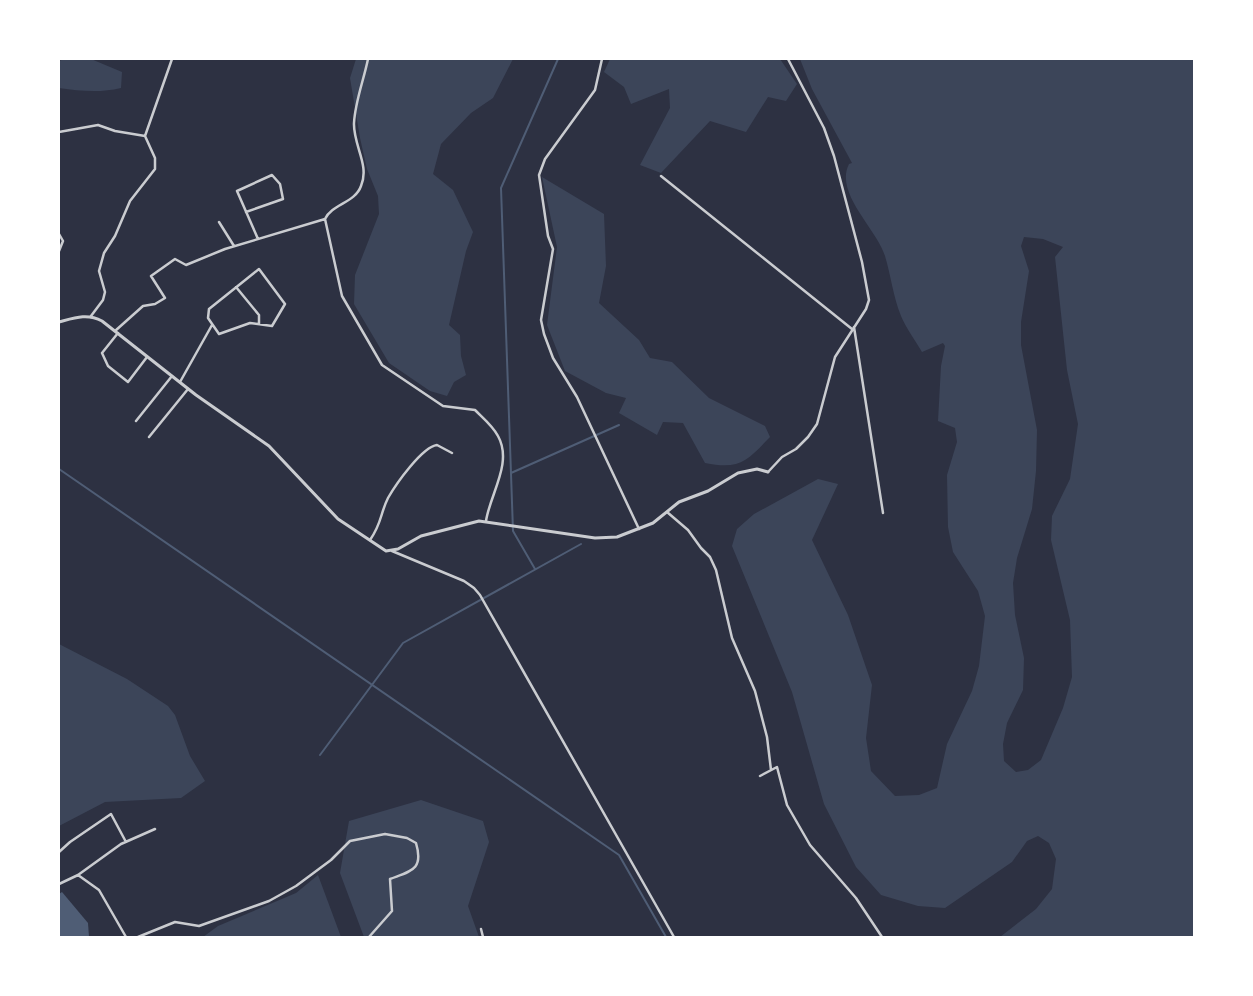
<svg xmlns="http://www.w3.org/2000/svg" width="1253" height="996" viewBox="0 0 1253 996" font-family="'Work Sans',sans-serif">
<rect width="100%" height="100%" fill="#2d3142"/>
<path fill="#3c4559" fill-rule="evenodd" d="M64,59H91L122,72L121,88C100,93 81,91 59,88V61Z
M356,59H513L493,98L471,113L441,144L433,174L453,190L473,232L466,251L449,325L460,335L461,356L466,375L454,382L447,396L430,391L389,363L354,304L355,275L379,214L378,196L367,169L360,138L350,78Z
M610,59H780L797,84L786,101L768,97L746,132L710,121L661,173L640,165L670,108L669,89L631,104L624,87L604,72Z
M800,59H1194V937H1000L1036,909L1052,889L1056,859L1049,843L1038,836L1027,841L1012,862L945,908L918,906L881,895L856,867L824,804L792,692L732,546L737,529L754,514L818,479L838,484L812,540L848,615L872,685L866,738L871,771L895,796L919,795L937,788L947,744L972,691L979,666L985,616L978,591L953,552L948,527L947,475L957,442L955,428L938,421L941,366L945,346L943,343L922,352C915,340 906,328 901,316C893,296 891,276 885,256C877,229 834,193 849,164L852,163L812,89ZM1024,237L1043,239L1063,247L1055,257L1067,370L1078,424L1070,479L1052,516L1051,540L1070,620L1072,677L1063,708L1041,760L1028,770L1016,772L1004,761L1003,744L1007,723L1023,690L1024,658L1015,615L1013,583L1017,558L1032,509L1036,471L1037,430L1021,345V322L1029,271L1021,246Z
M542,177L604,214L606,266L599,303L639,340L650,358L672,362L709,398L765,426L770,437C747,461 740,470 705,463L683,423L663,422L657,435L619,413L626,398L606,393L565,371L547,325L557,247Z
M59,644L127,679L168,706L175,715L190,756L205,781L181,798L105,802L59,826Z
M421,800L483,821L489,842L468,906L479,937H364L340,873L349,821Z
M318,875L341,937H203L218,926L296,893Z"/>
<path fill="#4f5d75" d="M62,892L88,923L89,937H59V894Z"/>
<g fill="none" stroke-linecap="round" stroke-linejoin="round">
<path stroke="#4f5d75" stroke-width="2" d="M59,469L619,855L666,937
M511,473L619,425
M535,569L513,531L501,188L558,59
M320,755L403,643L581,544"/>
<path stroke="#caccd0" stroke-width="2.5" d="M368,59C364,79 355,102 354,123C353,145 370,165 361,186C355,203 332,204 325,219L342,296L382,365L443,406L475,410C483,418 493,426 498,436C513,463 490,494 486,521
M602,59L595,90L545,159L539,175L548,236L553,249L541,320L544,334L553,358L577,397L639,529
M59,132L98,125L115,131L145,136
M661,176L852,329
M246,212L283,199L280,184L272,175L237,191L258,239
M219,222L234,246
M59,234L63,241L59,251
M259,269L285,304L272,326L250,323L219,334L208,318L209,309Z
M236,287L259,315V324
M91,316L103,300L105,292L99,271L104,253L115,236L130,201L155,169V158L145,136L172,59
M854,327L883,513
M115,331L143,306L155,304L165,298L151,276L175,259L186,265L225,249L325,219
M118,333L102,353L108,366L128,382L147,357
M180,382L212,325
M136,421L172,376
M149,437L188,389
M768,472L782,457L796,449L808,437L817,424L835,357L866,309L869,300L862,262L834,156L824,128L788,59
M667,512L688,530L701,548L710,557L716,570L732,638L755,691L767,737L771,770
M370,540C382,523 380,514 388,498C396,484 422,447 437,445L452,453
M392,551L464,581L474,588L480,595L674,937
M760,776L777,767L787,805L810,845L856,898L882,937
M59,852L70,842L111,814L126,842
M78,875L99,890L126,937
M59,884L78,875L121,844L155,829
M481,929L483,937
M138,937L175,922L199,926L269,901L296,886L331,860L350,841L385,834L407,838L416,843C424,870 411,871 390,879L392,911L369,937"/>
<path stroke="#caccd0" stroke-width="3" d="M59,322C74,318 87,313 102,321L196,395L269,446L338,519L386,551L398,549L421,536L479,521L595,538L617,537L653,523L679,502L708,491L738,473L757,469L768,472"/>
</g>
<rect width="1253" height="996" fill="none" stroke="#ffffff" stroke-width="120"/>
</svg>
